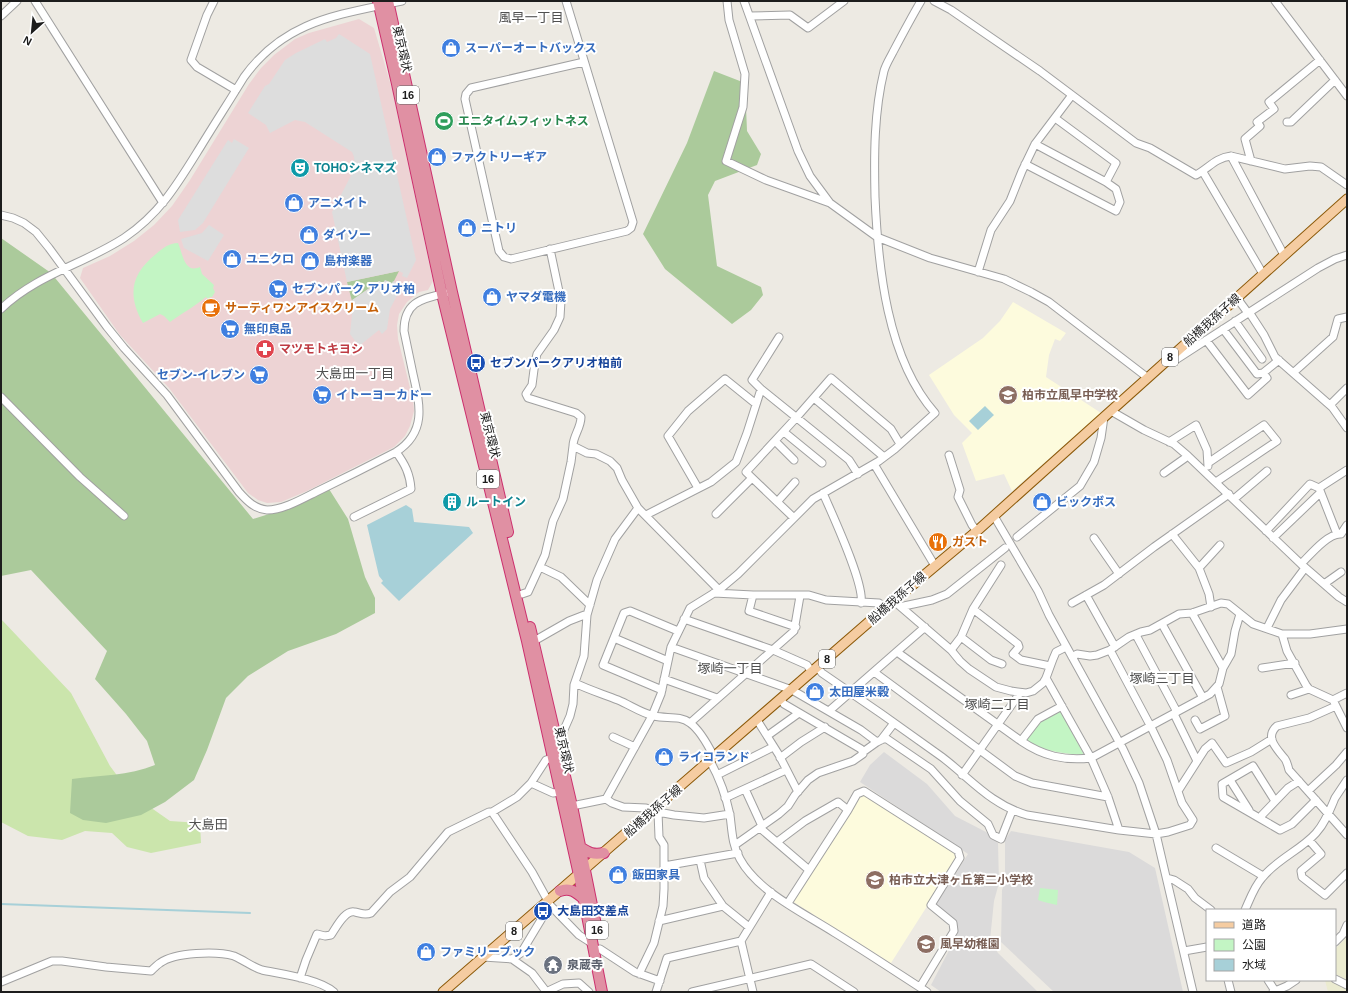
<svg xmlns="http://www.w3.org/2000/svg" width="1348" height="993" viewBox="0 0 1348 993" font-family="Helvetica,'Noto Sans JP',sans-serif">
<rect width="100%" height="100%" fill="#edeae3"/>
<path fill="#dbdada" d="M884,752L927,784L955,816L986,832L998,843L999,883L994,901L990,940L998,953L1038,992H941L931,985L958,933L955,922L935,906L968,854L860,782L870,765Z
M1011,831L1129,852L1155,868L1183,992H1054L1001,942L1002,890L1005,882V840Z"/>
<path fill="#edd3d4" d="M359,19L374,28L392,89L433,281L428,290L419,292L407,302L399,314L397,325L398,339L413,400L414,411L410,426L405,436L394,447L307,491L281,502L267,503L258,500L248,493L169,388L120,335L80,278L83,268L110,256L134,241L154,225L172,206L190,180L249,84L261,68L274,55L295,39L309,33Z"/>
<path fill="#fdfbdd" d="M1013,302L1066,333L1060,341L1055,339L1049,355L1046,377L1101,413L1012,491L1004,474L976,481L962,443L972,433L954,415L929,375L983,338L1000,321Z
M865,795L957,854V859L891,963L792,901L860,796Z"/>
<path fill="#ebebd0" d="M1347,937V980L1335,974V949Z
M1325,980H1331L1347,989V992H1328Z"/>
<path fill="#cbe5ac" d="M1,619L71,693L110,766L130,793L170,821L200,823L201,843L151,853L127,847L112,833L85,831L62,840L28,836L1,822Z"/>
<path fill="#abca9b" d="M714,71L745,83L747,131L761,154L757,165L715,181L708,195L717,266L761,287L763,295L751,310L732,324L665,269L643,234L687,143Z
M1,238L51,273L253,519L288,508L329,489L348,519L365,577L375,598V613L336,634L288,651L248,676L226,698L207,750L194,780L165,802L141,815L106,823L83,820L70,813L72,779C99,775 129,776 155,765L147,741L126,714L95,679L107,651L31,570L1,576Z
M399,271L393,283L382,284L379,281L353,300L355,305H353L347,282Z"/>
<path fill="#c3f5c4" d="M178,243C183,254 184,274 200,267L202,274L214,285L213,288L215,292L212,297H210L208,299L206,297C194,307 182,313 170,322L164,316L160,314L143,323C127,295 131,274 156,254C163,248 169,243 178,243Z
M1060,709L1084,755C1059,753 1048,752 1025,740L1039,720Z
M1040,888L1058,890L1057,905L1044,902L1038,900Z"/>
<path fill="#ddd" d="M339,34L370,54L416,260L407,278L402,276L403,273L399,271L347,282L332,212L355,168L354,157L352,152L305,122L295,120L270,133L266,125L248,113L265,86L269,84L285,60L296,53L325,39L327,42L336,38Z
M234,139L249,148L203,223L195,230L180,232L178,220L228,140L232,143Z
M209,225L224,235L208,261L184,248L181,239L202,233Z
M385,280L392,283L393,281L402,286L390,309L387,329L382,334L379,330L359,346L350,334L353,305H355L352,300L380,281L382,284Z"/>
<path fill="#a7d0d8" d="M985,406L994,415L978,430L969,421Z
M406,505L412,509L414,522L469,527L473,533L399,601L381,583L383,581L379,576L367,525Z"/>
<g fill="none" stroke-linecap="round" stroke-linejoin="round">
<path stroke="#a7d0d8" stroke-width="2" d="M1,904L250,913"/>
<g stroke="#a1a1a1" stroke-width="9">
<path id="minor" d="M35,1L163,203
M214,1L207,15L191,60L197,67L236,90
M566,1L633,222L631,228L627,231L511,259L504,257L499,251L465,99L466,94L471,88L584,62
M727,1L729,20L745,74L743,107L726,161L766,180L830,203
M744,1L798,151L810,176L830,203L877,237L930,258L1004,279L1031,292L1049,302L1148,378
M934,1L951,10L983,32L1040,71L1136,143L1150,148L1196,175C1209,168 1215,158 1231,156L1285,169L1310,166L1321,167L1347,185
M1275,1L1347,96
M1,16L17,1
M750,16L790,15L808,28L844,1
M1287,122H1291L1335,80
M1035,144L1106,182
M1231,156L1284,255
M1251,161L1245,139L1260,126L1257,122L1274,109L1269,102L1320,60
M1025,164L1116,211L1120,202L1116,189L1106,182L1116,163L1055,118
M1203,172L1263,274
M1,215L13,218L24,223L36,232L49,248L107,327L124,348L167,395L239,492C247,501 255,509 267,510C283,510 302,499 316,492C343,479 369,466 396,452C427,432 420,405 413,374C410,360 407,345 404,331C404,302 421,299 446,293
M550,249L561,301L560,317L554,330L537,354L535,362L532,385L526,394L528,398L576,413L581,417C581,428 573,436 573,446L587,453L596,454L610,461L617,468L622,480L638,508L719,590
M978,272L991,230L1010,201L1022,171L1035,144L1072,95
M1237,298L1248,313
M1,309C36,275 84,264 124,238C161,213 178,183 201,146C215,123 230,100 244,77C285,20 338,15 402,1
M1249,312L1264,335L1275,357L1332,407L1347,428
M1235,321L1262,359
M1223,329L1257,374L1263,373
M779,337L752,380L761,389L849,460L858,474
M1206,340L1248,395L1267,378L1263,373L1279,360
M1173,355L1177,359L1318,268L1335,259L1347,255
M1293,373L1333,337L1338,319L1347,317
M1,397L80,477L124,516
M814,398L884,457
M1330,405L1347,388
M1111,411L1144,430L1174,444L1188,456L1301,564L1339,597L1347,602
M784,432L822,463
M775,441L794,460
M1169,442L1196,425L1207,450L1208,466
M949,455L960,490L958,497L972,525L977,531
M1208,463L1264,425L1277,441L1216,482
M874,464L935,566
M1164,473L1188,456
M698,488L668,436L688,411L725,379L756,404
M823,493C832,514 865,584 861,603
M1234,499L1267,471
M777,502L795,482
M716,514L752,478
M646,515L711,482L736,462L747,433L761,389
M994,516L1038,591L1049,615L1123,749L1139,783L1156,834L1193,992
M354,517L411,489C410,474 405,464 396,452
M794,518L746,472L796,418L831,378L891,429L900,444
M1266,531L1310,484L1319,488
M1172,534L1199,568L1209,594L1211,607
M1337,534L1319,488L1347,470
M1017,537L1080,486L1094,462L1101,438L1104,417
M1094,538L1119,574
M1273,538L1320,493
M1301,564C1310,555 1328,533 1341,534L1347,525
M540,567L561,577L590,605
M1199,568L1220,545
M1324,584L1341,572
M714,593L753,595H809L826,600L879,603L885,608
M522,594L528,592L545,555L553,521L563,499L571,462L573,446
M753,595L749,611L796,627
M1086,595L1115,647
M894,601L951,650L960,661L969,669L996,687L1011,691L1026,693L1033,691L1043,683L1046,678L1053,659L1056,652L1066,647
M1072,603L1104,585L1154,547L1229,494
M902,608L904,606L932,600L947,594L1005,548
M973,609L1018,644L1019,647L1013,654L1021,660L1050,666
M1192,613L1223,668
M684,619L773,650L807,665L812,672
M1162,624L1203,698
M1267,628L1281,600L1305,568
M1282,634H1310L1347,629
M1136,635L1177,712
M961,637L991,660L1002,664
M614,638L668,661
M534,641L569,621L587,614
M671,647L792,690L861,730L877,742L883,739H887L931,769L960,801L988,824L993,835L1001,839L1012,811
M951,650L961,637L973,609L1001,565
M897,652L1021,741C1043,756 1064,761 1091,758L1210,694L1219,684L1223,668L1231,654L1235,631L1240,614
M1072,657L1077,654L1090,656L1097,655L1110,650L1129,637L1141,632L1150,630L1179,614L1192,613L1221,603L1228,604L1253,624L1282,634L1287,651L1306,685L1309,689L1333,700L1347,728
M818,668L822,673C862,700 902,728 942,757C971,779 990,804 1027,815L1119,830L1156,834L1168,832L1190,825L1193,820L1182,803L1167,760L1151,727L1110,650
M1262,668L1295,663
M874,672L1015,776L1032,783L1108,797
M1046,678L1091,758L1108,797L1119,830
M664,679L717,698
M575,683C589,690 603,694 618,700C630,705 641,713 654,716C666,719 680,715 690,723C700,730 708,745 714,757
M662,690L603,665L624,613L630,611L678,631
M1291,695L1309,689
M1333,700L1347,693
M1336,706L1309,718L1277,726C1264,737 1277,749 1285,759C1287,762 1288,766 1289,770L1347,835
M829,711L925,627
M1174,714L1197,761
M757,720L779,755L798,792
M1195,720L1200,729L1225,716L1217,687
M690,723L794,631L800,596
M767,736L799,713
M613,737L635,747
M881,740L894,723
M557,741L563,732L570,716L573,704L574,685L584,656L587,615L597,580L615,539L638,508
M1021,741L1038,719L1062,706
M863,752L877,742
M780,758L801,742L825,727
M710,761C719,777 726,796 730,815C732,830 732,845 740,859C758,892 804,913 835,933C866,952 896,972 927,992
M717,775L773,747
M962,775L1020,693
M1230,780L1249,810
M1299,781L1288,788L1262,815L1261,819L1280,830L1292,824L1316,800
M531,783L546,760L552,758
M745,789L762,826
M1178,791L1205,749L1212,743L1226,763L1251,752L1272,739
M1308,791L1336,765L1347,752
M725,798L786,770
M606,799L612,803L623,807L646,808L658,812L674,815L704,818L730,814
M572,806L606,799L652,716L661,694L671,647L690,608L719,590L738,574L813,499L879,461L895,449L935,413C887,359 878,267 875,197C874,155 874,112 884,71C886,64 890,58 893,52C902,35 911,18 921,1
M848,810L857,794L864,791L958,851L960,858L931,905L953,923L954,931L920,987
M492,812L532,872L548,901
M1261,819L1223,797L1222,784L1253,766L1275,801
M760,828L809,870
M1309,840L1321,854L1301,871L1302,877L1325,895L1347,873
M777,842L805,821L838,802L848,810L788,903
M735,845L779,814L788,806L795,795L808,780L818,773L853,761L863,754L861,749L784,704L781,700
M1216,848L1263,876
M700,860L704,878L723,906L749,927
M664,866L738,853
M1167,878L1174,880L1188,889L1195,898L1211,910
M547,902L579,935L593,944
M1245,910C1250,899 1254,887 1262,878C1277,859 1301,850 1316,833C1325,823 1330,810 1335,798C1339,792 1343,786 1347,780
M659,921L723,906
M1335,942L1343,934L1347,925
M600,949L635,972L660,981
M1184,951L1207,947
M483,957L512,959L532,973L545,990L548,991L563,984L579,983L589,992
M512,959L521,953L550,905
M639,974L654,943L663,906L664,889V845L659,837L658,812
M300,978L306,960L317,934L325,936L331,935C336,928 345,909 355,912C361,913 364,916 371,913L390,892L410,877L448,832L489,812H492L517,797L531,783L553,793L560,792
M1335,979L1347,985
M1228,980L1231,992
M1268,980L1275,991
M1,982L52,961H62L106,967L151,971C154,968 157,965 160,963C175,952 217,951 234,956C244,960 252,967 262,970C281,974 320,979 334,992
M656,992L667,958L741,941
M692,992L811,964L854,992
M753,992L741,941L771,892
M1273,992L1287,986L1296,980"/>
</g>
<g stroke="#8c5a0a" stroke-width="11">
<path id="major" d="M443,992L885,608L977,531L1347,199"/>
</g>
<g stroke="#cc306e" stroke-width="12">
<path id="highway" d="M378,1L397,84L442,294L527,641L579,875L602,992
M388,1L452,292L508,532
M530,627L572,806L597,930
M580,847C589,853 593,855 604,853
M560,891C570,887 576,892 584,899"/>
</g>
<use href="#minor" stroke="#fff" stroke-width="7"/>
<use href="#major" stroke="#f5cca1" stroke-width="9"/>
<use href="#highway" stroke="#e090a3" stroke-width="10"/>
</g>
<defs>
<g id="shop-disc" transform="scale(1)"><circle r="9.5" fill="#3f7fe0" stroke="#fff"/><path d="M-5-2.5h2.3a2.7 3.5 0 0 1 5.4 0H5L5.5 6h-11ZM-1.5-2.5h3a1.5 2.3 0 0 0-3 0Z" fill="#fff"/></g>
<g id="stadium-disc" transform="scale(1)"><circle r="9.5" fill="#2e9e5b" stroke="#fff"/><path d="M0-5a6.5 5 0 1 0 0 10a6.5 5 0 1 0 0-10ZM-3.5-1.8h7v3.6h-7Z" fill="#fff"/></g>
<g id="theatre-disc" transform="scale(1)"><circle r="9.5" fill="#0f9aa8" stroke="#fff"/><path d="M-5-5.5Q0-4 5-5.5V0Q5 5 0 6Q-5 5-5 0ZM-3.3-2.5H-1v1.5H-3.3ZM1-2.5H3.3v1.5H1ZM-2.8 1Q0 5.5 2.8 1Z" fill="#fff"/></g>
<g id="supermarket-disc" transform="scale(1)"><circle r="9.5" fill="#3f7fe0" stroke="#fff"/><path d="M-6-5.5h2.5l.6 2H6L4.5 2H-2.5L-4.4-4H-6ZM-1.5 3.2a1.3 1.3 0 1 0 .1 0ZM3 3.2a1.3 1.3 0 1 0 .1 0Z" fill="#fff"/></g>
<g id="cafe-disc" transform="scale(1)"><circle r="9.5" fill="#e8710a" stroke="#fff"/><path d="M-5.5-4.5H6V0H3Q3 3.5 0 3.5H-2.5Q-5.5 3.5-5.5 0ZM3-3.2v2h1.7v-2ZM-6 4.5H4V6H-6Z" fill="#fff"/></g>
<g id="pharmacy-disc" transform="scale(1)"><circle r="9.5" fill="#e0444e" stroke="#fff"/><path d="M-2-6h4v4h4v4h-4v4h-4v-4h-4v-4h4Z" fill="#fff"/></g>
<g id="bus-disc" transform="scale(1)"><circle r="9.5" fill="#1a4fb4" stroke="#fff"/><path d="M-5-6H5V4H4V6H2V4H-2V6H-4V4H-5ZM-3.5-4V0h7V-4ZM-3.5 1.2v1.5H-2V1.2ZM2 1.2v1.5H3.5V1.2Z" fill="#fff"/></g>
<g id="school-disc" transform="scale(1)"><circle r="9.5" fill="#8d6e63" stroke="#fff"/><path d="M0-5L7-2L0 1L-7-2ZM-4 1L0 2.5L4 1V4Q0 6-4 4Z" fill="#fff"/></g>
<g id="building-disc" transform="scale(1)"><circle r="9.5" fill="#0f9aa8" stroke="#fff"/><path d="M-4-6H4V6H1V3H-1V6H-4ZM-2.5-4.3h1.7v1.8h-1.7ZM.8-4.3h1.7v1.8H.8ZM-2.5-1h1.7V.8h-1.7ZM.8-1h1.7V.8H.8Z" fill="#fff"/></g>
<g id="restaurant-disc" transform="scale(1)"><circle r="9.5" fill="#e8710a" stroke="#fff"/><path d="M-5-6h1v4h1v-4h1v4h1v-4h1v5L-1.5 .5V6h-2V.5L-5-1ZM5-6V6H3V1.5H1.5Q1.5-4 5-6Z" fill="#fff"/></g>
<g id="temple-disc" transform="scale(1)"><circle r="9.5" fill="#6b7280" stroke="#fff"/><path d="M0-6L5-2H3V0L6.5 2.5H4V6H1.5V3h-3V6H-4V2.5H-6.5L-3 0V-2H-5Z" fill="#fff"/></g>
</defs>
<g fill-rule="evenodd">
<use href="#shop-disc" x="451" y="48"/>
<use href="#stadium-disc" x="444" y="121"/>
<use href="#shop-disc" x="437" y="157"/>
<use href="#theatre-disc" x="300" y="168"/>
<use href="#shop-disc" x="294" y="203"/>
<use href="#shop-disc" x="467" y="228"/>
<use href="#shop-disc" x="309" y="235"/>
<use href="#shop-disc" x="232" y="259"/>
<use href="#shop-disc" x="310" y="261"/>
<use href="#supermarket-disc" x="278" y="289"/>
<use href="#shop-disc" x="492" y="297"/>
<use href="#cafe-disc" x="211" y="308"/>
<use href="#supermarket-disc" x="230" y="329"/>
<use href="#pharmacy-disc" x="265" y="349"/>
<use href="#bus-disc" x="476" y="363"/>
<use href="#supermarket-disc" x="259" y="375"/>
<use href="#supermarket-disc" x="322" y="395"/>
<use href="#school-disc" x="1008" y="395"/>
<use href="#building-disc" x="452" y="502"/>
<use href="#shop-disc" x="1042" y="502"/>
<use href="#restaurant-disc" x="938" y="542"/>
<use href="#shop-disc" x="815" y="692"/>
<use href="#shop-disc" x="664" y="757"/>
<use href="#shop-disc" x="618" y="875"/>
<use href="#school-disc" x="875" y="880"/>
<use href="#bus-disc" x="543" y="911"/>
<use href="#school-disc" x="926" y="944"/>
<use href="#shop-disc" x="426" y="952"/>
<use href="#temple-disc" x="553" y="965"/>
</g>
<g text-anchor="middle" stroke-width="4" stroke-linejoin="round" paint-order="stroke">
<g fill="#fff" stroke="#616161" stroke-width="1">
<rect x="397" y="86" width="22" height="18" rx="3"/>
<rect x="1162" y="348" width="16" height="18" rx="3"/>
<rect x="477" y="470" width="22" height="18" rx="3"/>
<rect x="819" y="650" width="16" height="18" rx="3"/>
<rect x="586" y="921" width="22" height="18" rx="3"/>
<rect x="506" y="922" width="16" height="18" rx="3"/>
</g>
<g font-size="11" font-weight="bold" fill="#1d1d1d">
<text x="408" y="99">16</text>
<text x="1170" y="361">8</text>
<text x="488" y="483">16</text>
<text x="827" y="663">8</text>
<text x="597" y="934">16</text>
<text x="514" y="935">8</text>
</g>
<g font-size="12" font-weight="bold" fill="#366cbe" stroke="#fff" text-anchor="start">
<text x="465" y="52">スーパーオートバックス</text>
<text x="451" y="161">ファクトリーギア</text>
<text x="308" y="207">アニメイト</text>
<text x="481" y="232">ニトリ</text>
<text x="323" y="239">ダイソー</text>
<text x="246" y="263">ユニクロ</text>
<text x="324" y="265">島村楽器</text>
<text x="292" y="293">セブンパーク アリオ柏</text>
<text x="506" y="301">ヤマダ電機</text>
<text x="244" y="333">無印良品</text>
<text x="245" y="379" text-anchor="end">セブン-イレブン</text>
<text x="336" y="399">イトーヨーカドー</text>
<text x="1056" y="506">ビックボス</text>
<text x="829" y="696">太田屋米穀</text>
<text x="678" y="761">ライコランド</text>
<text x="632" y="879">飯田家具</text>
<text x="440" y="956">ファミリーブック</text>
</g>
<g font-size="12" fill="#1d1d1d" stroke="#fff">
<text transform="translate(402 49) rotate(77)" y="4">東京環状</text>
<text transform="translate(1212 320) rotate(-42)" y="4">船橋我孫子線</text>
<text transform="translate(490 435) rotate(76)" y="4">東京環状</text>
<text transform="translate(897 598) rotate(-41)" y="4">船橋我孫子線</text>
<text transform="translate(564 750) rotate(77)" y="4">東京環状</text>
<text transform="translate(653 811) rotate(-41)" y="4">船橋我孫子線</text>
</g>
<g font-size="12" font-weight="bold" fill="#27864d" stroke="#fff" text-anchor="start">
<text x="458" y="125">エニタイムフィットネス</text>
</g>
<g font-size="12" font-weight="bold" fill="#0d838f" stroke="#fff" text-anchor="start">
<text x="314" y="172">TOHOシネマズ</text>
<text x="466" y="506">ルートイン</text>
</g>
<g font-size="12" font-weight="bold" fill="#c56008" stroke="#fff" text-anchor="start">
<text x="225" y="312">サーティワンアイスクリーム</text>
<text x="952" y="546">ガスト</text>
</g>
<g font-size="12" font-weight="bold" fill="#be3a42" stroke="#fff" text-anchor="start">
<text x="279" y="353">マツモトキヨシ</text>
</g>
<g font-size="12" font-weight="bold" fill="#164399" stroke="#fff" text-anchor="start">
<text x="490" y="367">セブンパークアリオ柏前</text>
<text x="557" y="915">大島田交差点</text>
</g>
<g font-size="12" font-weight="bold" fill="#785e54" stroke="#fff" text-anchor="start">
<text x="1022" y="399">柏市立風早中学校</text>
<text x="889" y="884">柏市立大津ヶ丘第二小学校</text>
<text x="940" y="948">風早幼稚園</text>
</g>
<g font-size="12" font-weight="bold" fill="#5b616d" stroke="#fff" text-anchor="start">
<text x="567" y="969">泉蔵寺</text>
</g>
<g font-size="13" fill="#505050" stroke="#fff">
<text x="531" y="22">風早一丁目</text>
<text x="355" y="378">大島田一丁目</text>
<text x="730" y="673">塚崎一丁目</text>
<text x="1162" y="683">塚崎三丁目</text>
<text x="997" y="709">塚崎二丁目</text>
<text x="208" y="829">大島田</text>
</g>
</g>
<rect width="1348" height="993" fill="none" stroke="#1d1d1d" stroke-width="4"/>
<rect x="1206" y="909" width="130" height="72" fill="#ffffff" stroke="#a5a5a5"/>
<rect x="1214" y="922" width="20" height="6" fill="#f5cca1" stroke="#a5a5a5"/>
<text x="1242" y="929" font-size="12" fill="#1d1d1d">道路</text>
<rect x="1214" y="939" width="20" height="12" fill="#c3f5c4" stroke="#a5a5a5"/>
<text x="1242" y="949" font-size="12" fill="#1d1d1d">公園</text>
<rect x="1214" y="959" width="20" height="12" fill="#a7d0d8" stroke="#a5a5a5"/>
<text x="1242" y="969" font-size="12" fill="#1d1d1d">水域</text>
<g transform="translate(32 32) rotate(207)" stroke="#ffffff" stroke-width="3" paint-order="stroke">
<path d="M0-3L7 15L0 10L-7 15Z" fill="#1d1d1d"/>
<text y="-6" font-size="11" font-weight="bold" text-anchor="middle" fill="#1d1d1d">N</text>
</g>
</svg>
